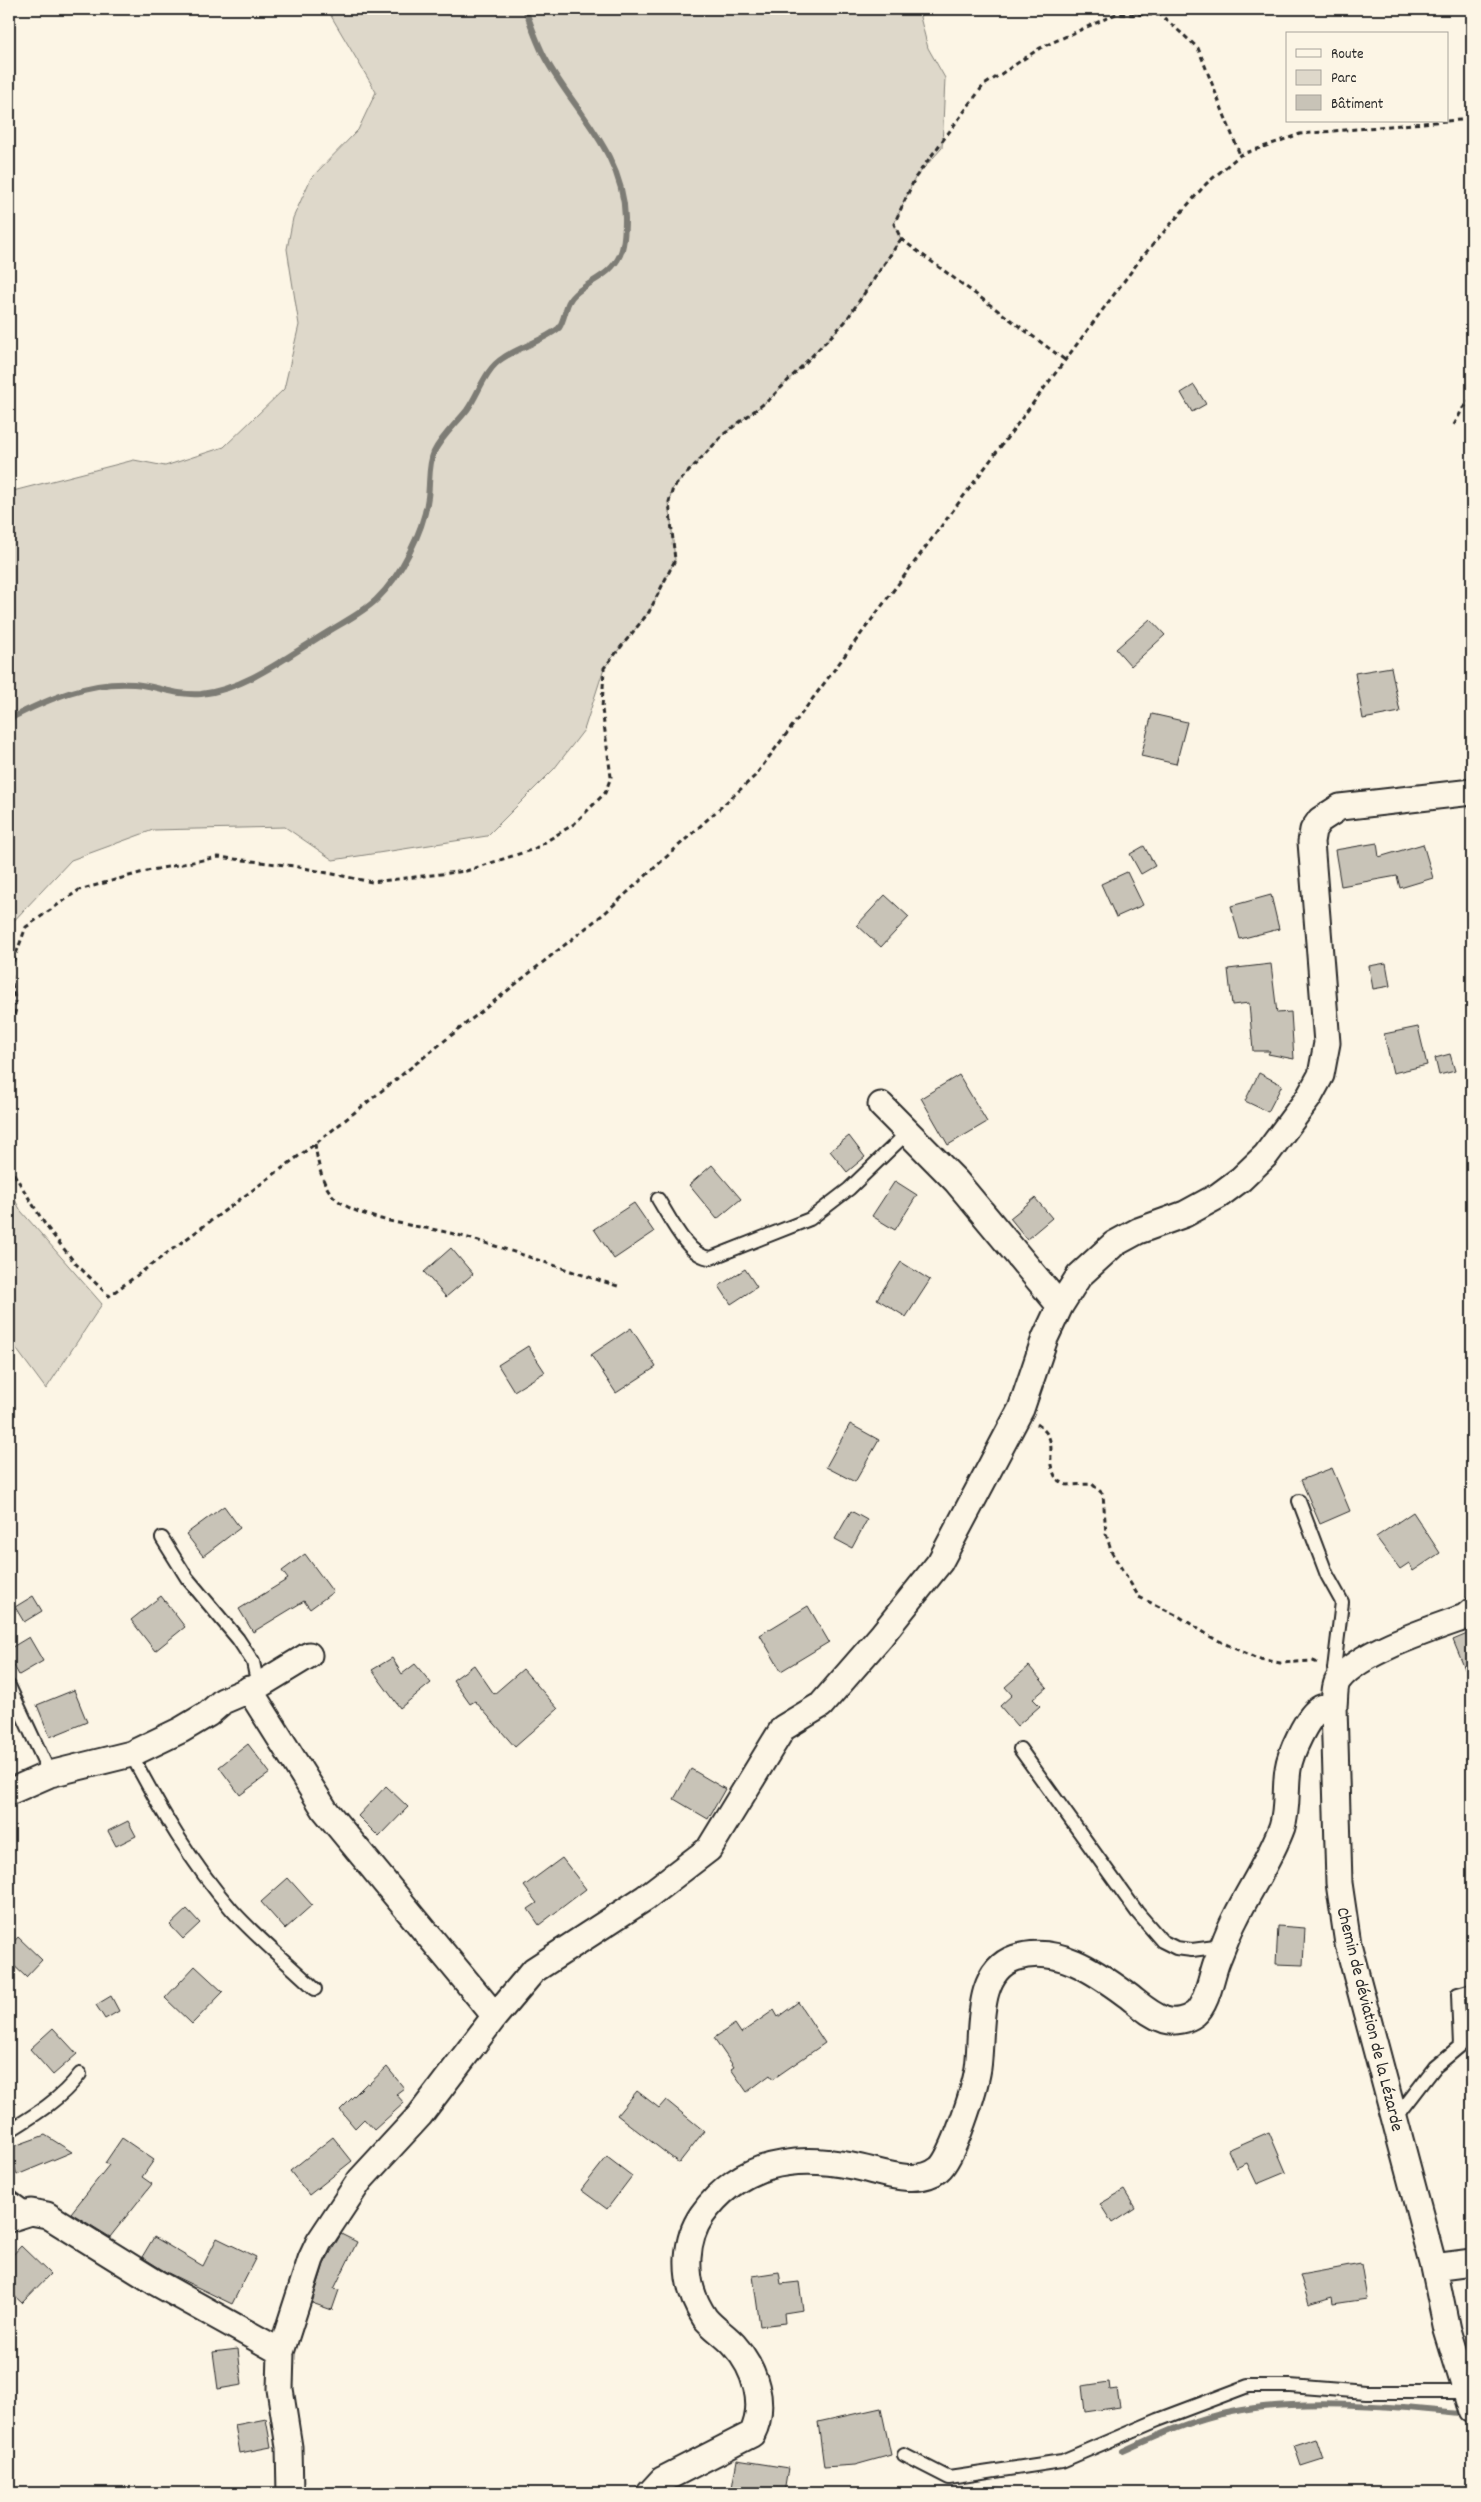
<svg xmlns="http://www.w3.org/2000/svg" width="1481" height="2502" viewBox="0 0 1481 2502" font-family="Dekko,sans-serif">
<rect width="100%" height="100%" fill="#fcf5e5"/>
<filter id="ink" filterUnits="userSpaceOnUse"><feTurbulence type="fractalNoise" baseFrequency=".02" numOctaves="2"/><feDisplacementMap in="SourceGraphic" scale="10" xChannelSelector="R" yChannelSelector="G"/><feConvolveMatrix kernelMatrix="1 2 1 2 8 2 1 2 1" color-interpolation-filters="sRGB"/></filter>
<g filter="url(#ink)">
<path fill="#ded8ca" stroke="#84827a" d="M327,9H925L920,17L928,48L945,78L942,148L915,178L894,224L901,239L845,322L770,399L724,434L673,488L669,502L675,560L649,612L604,668L584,730L554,769L487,836L333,860L285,827L153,830L71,860L9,926V492L134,460L165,466L224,447L284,389L299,325L287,249L293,218L311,178L358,130L376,92Z
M9,1189L21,1211L102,1304L46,1389L9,1339Z"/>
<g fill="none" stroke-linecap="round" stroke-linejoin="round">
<path stroke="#7d7b74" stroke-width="6" d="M9,719C48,699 89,681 134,684C158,686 176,696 201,694C246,689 288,656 326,633C342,623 362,613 376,600C401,576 424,530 428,497C430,482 428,465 434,452C442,436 456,424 467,410C479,393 485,369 503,358C521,346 543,341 559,328C566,317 565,302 575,294C591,280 611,275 620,255C625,244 625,229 625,218C624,153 574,111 545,58C537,43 531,25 525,9
M1123,2451C1158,2435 1193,2419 1231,2412C1299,2398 1390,2406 1460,2413"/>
</g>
<path fill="#c8c3b7" stroke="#2b2b2b" d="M1194,385L1206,404L1192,412L1181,393Z
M1150,619L1165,635L1131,666L1116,649Z
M1391,667L1400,712L1363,719L1355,673Z
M1152,714L1187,722L1176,764L1141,756Z
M1377,843L1379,857L1423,844L1433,878L1400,888L1397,876L1341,886L1335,850Z
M1144,846L1155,866L1141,874L1130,854Z
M1127,872L1143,905L1116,917L1101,884Z
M885,895L909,917L881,947L857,925Z
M1271,895L1279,929L1240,939L1231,906Z
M1386,963L1390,986L1373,989L1369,966Z
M1271,964L1277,1013L1291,1012L1294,1059L1268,1054L1270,1051H1253L1249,1003L1232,1005L1228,969Z
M1418,1027L1427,1065L1393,1073L1384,1034Z
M1450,1054L1455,1071L1439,1075L1435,1058Z
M1259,1073L1282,1085L1268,1112L1245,1101Z
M959,1075L987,1122L948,1145L921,1098Z
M849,1136L865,1157L847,1172L830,1151Z
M712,1165L741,1199L717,1219L689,1185Z
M895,1181L917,1195L895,1230L872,1216Z
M1035,1198L1052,1218L1027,1239L1010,1218Z
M634,1203L654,1232L614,1259L594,1229Z
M451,1248L473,1274L446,1297L424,1272Z
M901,1262L930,1280L906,1317L877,1299Z
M745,1269L757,1287L731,1304L719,1286Z
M631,1328L656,1367L616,1393L591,1355Z
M528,1346L545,1372L514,1391L498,1365Z
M850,1424L879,1440L855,1482L826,1467Z
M1332,1468L1350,1511L1320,1524L1301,1480Z
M224,1506L240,1528L203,1556L186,1534Z
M851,1511L867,1520L852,1548L835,1539Z
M1413,1512L1440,1553L1413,1571L1409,1563L1400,1569L1376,1537Z
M305,1554L333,1592L310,1609L304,1601L253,1632L239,1609L288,1579L282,1571Z
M33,1596L42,1611L24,1622L15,1607Z
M161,1596L185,1627L155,1651L131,1620Z
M808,1606L829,1642L781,1671L760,1635Z
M1472,1632V1686L1453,1640Z
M29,1637L43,1661L19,1675L9,1657V1649Z
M392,1658L402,1674L415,1664L431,1683L400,1708L372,1670Z
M474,1665L494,1694L523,1669L558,1709L515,1747L475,1701L470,1704L453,1680Z
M1029,1666L1047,1687L1033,1699L1040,1706L1017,1726L1000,1706L1012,1695L1005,1687Z
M74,1690L87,1722L50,1737L37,1705Z
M248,1744L270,1773L240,1795L219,1767Z
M691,1769L725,1789L708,1819L674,1799Z
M386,1786L408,1807L379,1837L358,1816Z
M128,1821L136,1836L116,1846L108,1831Z
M562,1858L586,1889L539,1925L528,1909L537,1903L524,1886Z
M288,1878L312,1905L285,1929L261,1902Z
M187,1909L200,1923L183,1939L170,1925Z
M1278,1926L1305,1928L1303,1965L1276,1964Z
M18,1937L42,1960L26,1977L9,1961V1947Z
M195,1966L223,1992L192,2024L165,1998Z
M111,1996L119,2011L105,2019L96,2005Z
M798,2002L825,2043L773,2079L770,2075L747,2092L731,2069L734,2067L714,2038L735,2024L741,2033L774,2010L778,2017Z
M53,2028L77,2054L53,2075L30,2049Z
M387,2067L404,2088L396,2094L404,2103L374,2130L364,2119L355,2128L340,2110L367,2083L369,2084Z
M637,2091L659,2108L666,2100L704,2131L679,2163L617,2115Z
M1269,2132L1286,2172L1257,2184L1247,2163L1236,2168L1228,2150Z
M45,2135L72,2152L17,2175L9,2148Z
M333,2137L352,2161L309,2195L290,2171Z
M122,2138L154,2160L142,2177L152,2184L110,2237L71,2213L109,2165L105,2163Z
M607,2157L632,2176L607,2209L581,2190Z
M1124,2190L1135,2208L1112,2223L1100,2204Z
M341,2234L357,2242L334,2289L339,2290L332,2310L312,2303L324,2264Z
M154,2237L203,2266L217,2238L256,2257L232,2304L166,2272L142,2257Z
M21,2246L50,2274L22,2303L9,2291V2259Z
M1361,2264L1367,2299L1333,2304L1332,2297L1309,2304L1300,2275Z
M779,2272L781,2284L799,2282L803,2310L784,2313L785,2323L760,2326L753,2276Z
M238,2349L242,2385L218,2389L213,2352Z
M1109,2382L1110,2390L1117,2389L1120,2407L1085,2412L1082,2386Z
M881,2408L891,2455L855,2465L824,2467L818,2422Z
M266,2419L271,2447L240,2453L235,2425Z
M1316,2438L1323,2459L1301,2466L1294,2445Z
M737,2460L788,2468L784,2493H731Z"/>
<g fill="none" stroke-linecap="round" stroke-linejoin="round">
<g stroke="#2b2b2b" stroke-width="16">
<path id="lane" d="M658,1199C670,1218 688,1257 711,1258L810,1219L849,1189L908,1132
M1299,1501L1327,1575L1342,1602L1334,1669L1337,1681
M162,1538L187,1578L238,1639L253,1662L258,1686
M9,1686L50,1774
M1020,1749L1137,1912L1162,1941L1176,1948L1192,1950L1223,1946
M131,1754C160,1809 191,1863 232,1910C257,1938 288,1963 315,1989
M1395,2119L1435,2067L1460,2046L1458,1994L1472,1990
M9,2131C35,2115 61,2099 80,2074
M9,2196L31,2212
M904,2455L949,2478L1062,2461L1158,2420L1248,2386H1290L1366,2392H1466"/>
</g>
<g stroke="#2b2b2b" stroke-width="29">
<path id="street" d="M881,1105L956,1181L1060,1306
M1472,1611L1465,1617C1431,1629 1360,1652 1339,1679C1334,1685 1335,1698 1334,1706L1339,1883L1348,1944L1434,2267L1447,2330L1472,2411
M249,1689L325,1810L495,2016
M9,1792L50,1774L131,1754L181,1730L208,1714L223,1701L258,1686L309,1655
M9,2219L31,2212L47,2215L155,2282L281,2352
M1434,2267L1472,2262
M290,2493L289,2447L280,2389L281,2352L311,2259L319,2242L360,2180L420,2115L495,2016L534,1970L645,1898L709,1849L783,1728L821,1705L881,1636L940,1562L1021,1409L1045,1338L1060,1306L1079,1276L1114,1244L1138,1231L1185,1214L1218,1196L1241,1179L1266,1155L1309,1097L1321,1075L1327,1043L1311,842L1313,830L1320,820L1340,807L1472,792
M650,2493L662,2480L752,2434C767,2405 755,2368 734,2345C725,2335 713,2328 705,2318C692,2299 687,2281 688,2258C689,2242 693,2228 702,2215C739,2163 792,2154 852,2166C877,2170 916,2188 939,2169C953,2158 975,2088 978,2068C983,2034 974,1972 1015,1958C1056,1944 1096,1972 1127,1995C1139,2004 1150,2015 1165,2020C1175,2023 1187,2020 1195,2014C1208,2003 1211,1976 1217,1961C1223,1947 1228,1932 1235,1919C1250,1888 1270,1860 1282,1827C1288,1808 1285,1788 1288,1769C1290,1754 1307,1715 1321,1708C1325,1706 1330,1706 1334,1706"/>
</g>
<path stroke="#2b2b2b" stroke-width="3" stroke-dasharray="5 4" stroke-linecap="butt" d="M1447,121L1472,119
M901,239L1065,360
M1454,425L1463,408L1472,399
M9,1032L16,1009L10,970L26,927L79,890L147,871L218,857L294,866L372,882L466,871L534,849L574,824L605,793L611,777L602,709L604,668L649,612L675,560L669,502L673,488L724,434L770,399L845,322L901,239L894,224L915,178L983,86L1040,48L1116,14L1161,15L1198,48L1240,155
M315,1144C318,1164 322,1190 340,1202C369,1222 417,1225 450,1233C508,1248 564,1270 621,1287
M9,1166L46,1226L75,1263L109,1296L315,1144L606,912L755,776L1142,257L1206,184L1240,155L1300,134L1446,121
M1037,1424C1055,1437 1050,1446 1051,1465C1052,1470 1055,1476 1057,1480L1067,1485L1092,1484L1103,1494L1106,1534L1112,1553L1139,1597L1180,1617L1211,1637L1255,1658L1280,1663L1313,1661L1318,1663"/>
<use href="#lane" stroke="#fcf5e5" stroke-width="12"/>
<use href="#street" stroke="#fcf5e5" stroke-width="25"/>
</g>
</g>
<g text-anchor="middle" stroke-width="4.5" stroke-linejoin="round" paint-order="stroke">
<g font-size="18" fill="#2b2b2b" stroke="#fcf5e5">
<text transform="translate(1371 2019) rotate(76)" y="6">Chemin de déviation de la Lézarde</text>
</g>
</g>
<rect width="1481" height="2502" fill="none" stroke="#fcf5e5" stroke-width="30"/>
<rect x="15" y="15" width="1451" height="2472" fill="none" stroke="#2b2b2b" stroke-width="2" filter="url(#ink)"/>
<rect x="1286" y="32" width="162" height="90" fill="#fcf5e5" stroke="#a8a49b"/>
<rect x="1296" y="49" width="25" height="8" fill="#fcf5e5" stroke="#a8a49b"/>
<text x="1331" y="58" font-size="15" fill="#2b2b2b">Route</text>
<rect x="1296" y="70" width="25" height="15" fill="#ded8ca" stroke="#a8a49b"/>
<text x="1331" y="82" font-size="15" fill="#2b2b2b">Parc</text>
<rect x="1296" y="95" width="25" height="15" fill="#c8c3b7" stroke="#a8a49b"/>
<text x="1331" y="108" font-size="15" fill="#2b2b2b">Bâtiment</text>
</svg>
